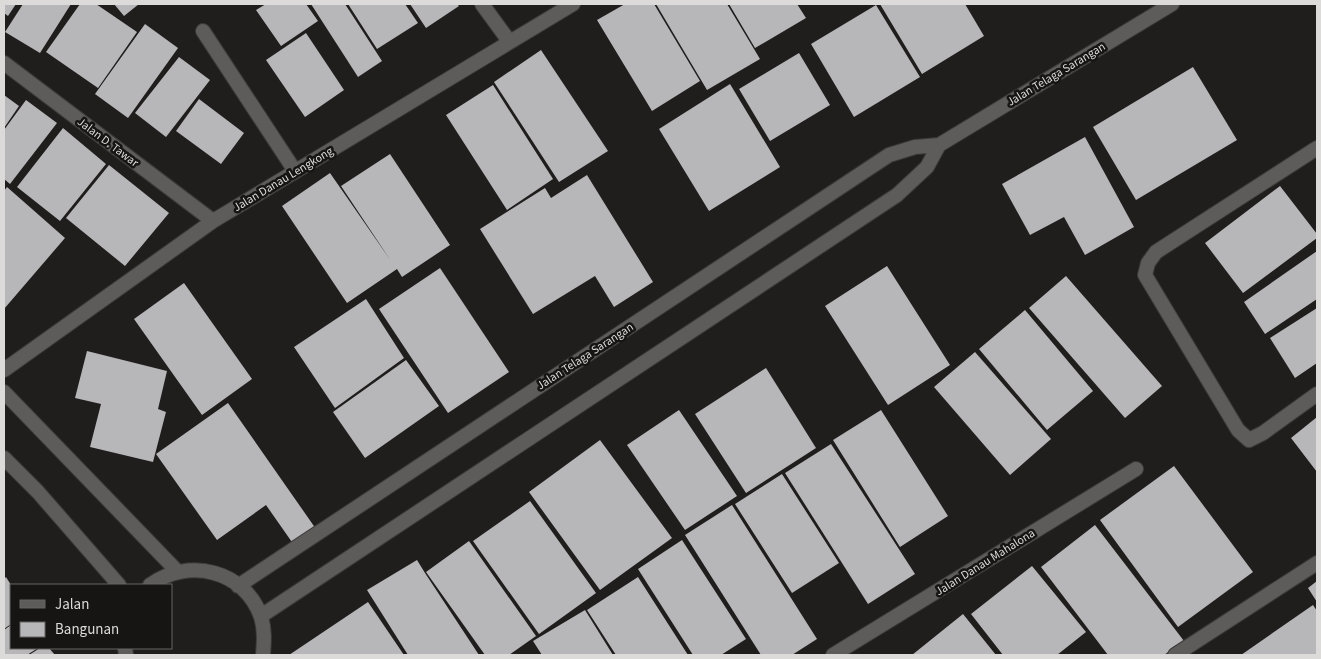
<svg xmlns="http://www.w3.org/2000/svg" width="1321" height="659" viewBox="0 0 1321 659" font-family="'Source Sans 3',sans-serif">
<rect width="100%" height="100%" fill="#201e1d"/>
<path fill="#b7b6b9" d="M4,4H16L8,16L4,13Z
M23,4H71L40,53L5,32Z
M80,4H96L137,32L98,88L46,52Z
M114,4H139L124,16Z
M266,4H306L318,21L281,46L256,10Z
M311,4H345L382,61L358,77Z
M348,4H405L418,23L377,49Z
M410,4H457L459,6L426,28Z
M625,4H654L700,81L652,111L597,20Z
M656,4H727L760,59L707,90Z
M729,4H797L806,18L755,48Z
M880,4H965L984,36L922,74Z
M876,5L920,77L854,117L811,44Z
M145,24L178,48L128,118L95,94Z
M306,33L344,90L305,117L266,60Z
M541,50L608,151L559,182L494,82Z
M799,53L830,105L770,141L739,89Z
M179,57L210,80L166,137L135,113Z
M1193,67L1237,140L1136,200L1093,127Z
M730,84L780,167L709,211L659,129Z
M493,85L553,179L507,210L446,115Z
M4,95L19,106L4,128Z
M199,99L244,133L221,164L176,131Z
M26,100L57,123L10,184L4,179V130Z
M63,128L106,164L60,221L17,187Z
M1085,137L1134,227L1085,255L1064,217L1030,235L1002,184Z
M390,154L450,245L402,277L397,269L347,303L282,206L330,173L391,261L341,186Z
M109,165L169,213L125,266L66,218Z
M587,175L653,282L614,307L595,276L533,314L480,229L545,188L551,198Z
M1280,186L1317,234V238L1243,293L1205,243Z
M7,187L65,238L4,309V191Z
M1317,251V299L1265,334L1244,302Z
M887,266L950,365L888,405L825,306Z
M440,268L509,372L448,413L379,309Z
M1066,276L1162,386L1125,418L1029,308Z
M184,283L252,379L202,415L134,319Z
M366,299L404,358L335,408L294,347Z
M1317,308V363L1295,378L1270,338Z
M1025,310L1093,391L1047,430L979,349Z
M87,351L167,371L158,409L166,412L153,462L90,447L101,404L75,398Z
M975,352L1051,439L1010,475L934,387Z
M406,360L439,406L365,458L333,412Z
M766,368L816,448L746,493L695,414Z
M228,403L316,529L294,545L266,505L217,540L156,454Z
M679,410L737,496L685,530L627,445Z
M881,410L948,516L900,547L833,440Z
M1317,417V472L1291,438Z
M600,440L672,538L600,590L529,492Z
M831,444L915,574L868,604L785,473Z
M1174,466L1253,572L1178,627L1100,520Z
M782,474L839,563L792,593L735,504Z
M530,501L596,593L539,634L473,541Z
M732,505L817,639L792,655H761L685,535Z
M1095,525L1184,641L1164,655H1108L1041,567Z
M682,540L746,639L721,655H693L638,569Z
M469,541L536,636L509,655H485L426,572Z
M417,560L425,573L479,655H408L367,590Z
M1032,566L1086,632L1057,655H1003L971,614Z
M6,577L11,585V624L4,629V579Z
M638,577L688,655H616L587,610Z
M1317,581V602L1308,588Z
M368,602L404,655H289Z
M1313,605L1317,611V655H1241Z
M585,610L613,655H542L533,641Z
M963,614L996,655H912Z
M11,625V648H38L27,655H4V630Z
M40,648H49L55,655H29Z"/>
<g fill="none" stroke-linecap="round" stroke-linejoin="round">
<g stroke="#3c3b3a" stroke-width="16">
<path id="minor" d="M482,4L509,41
M203,31L295,171
M4,63L213,221
M1317,148L1156,252L1148,263L1145,275L1238,430L1249,440L1263,433L1317,394
M4,370L213,221L573,4
M4,392L177,571
M4,458L38,492L119,585
M150,585C188,557 245,570 261,617C265,630 264,642 263,655
M238,586L889,155L915,147L939,145L1172,4
M261,616L897,195L927,167L939,145
M125,648L126,655
M833,655L1136,469
M1175,655L1317,563"/>
</g>
<use href="#minor" stroke="#5e5c5a" stroke-width="14"/>
</g>
<g text-anchor="middle" stroke-width="5" stroke-linejoin="round" paint-order="stroke">
<g font-size="12" fill="#dcdbda" stroke="#171514">
<text transform="translate(1056 74) rotate(-31)" y="4">Jalan Telaga Sarangan</text>
<text transform="translate(108 142) rotate(37)" y="4">Jalan D. Tawar</text>
<text transform="translate(283 179) rotate(-31)" y="4">Jalan Danau Lengkong</text>
<text transform="translate(585 356) rotate(-33)" y="4">Jalan Telaga Sarangan</text>
<text transform="translate(985 562) rotate(-32)" y="4">Jalan Danau Mahalona</text>
</g>
</g>
<rect width="1321" height="659" fill="none" stroke="#dcdbda" stroke-width="10"/>
<rect x="10" y="584" width="162" height="65" fill="#171514" stroke="#666463"/>
<rect x="20" y="600" width="25" height="8" fill="#5e5c5a" stroke="#666463"/>
<text x="55" y="609" font-size="15" fill="#dcdbda">Jalan</text>
<rect x="20" y="622" width="25" height="15" fill="#b7b6b9" stroke="#666463"/>
<text x="55" y="634" font-size="15" fill="#dcdbda">Bangunan</text>
</svg>
